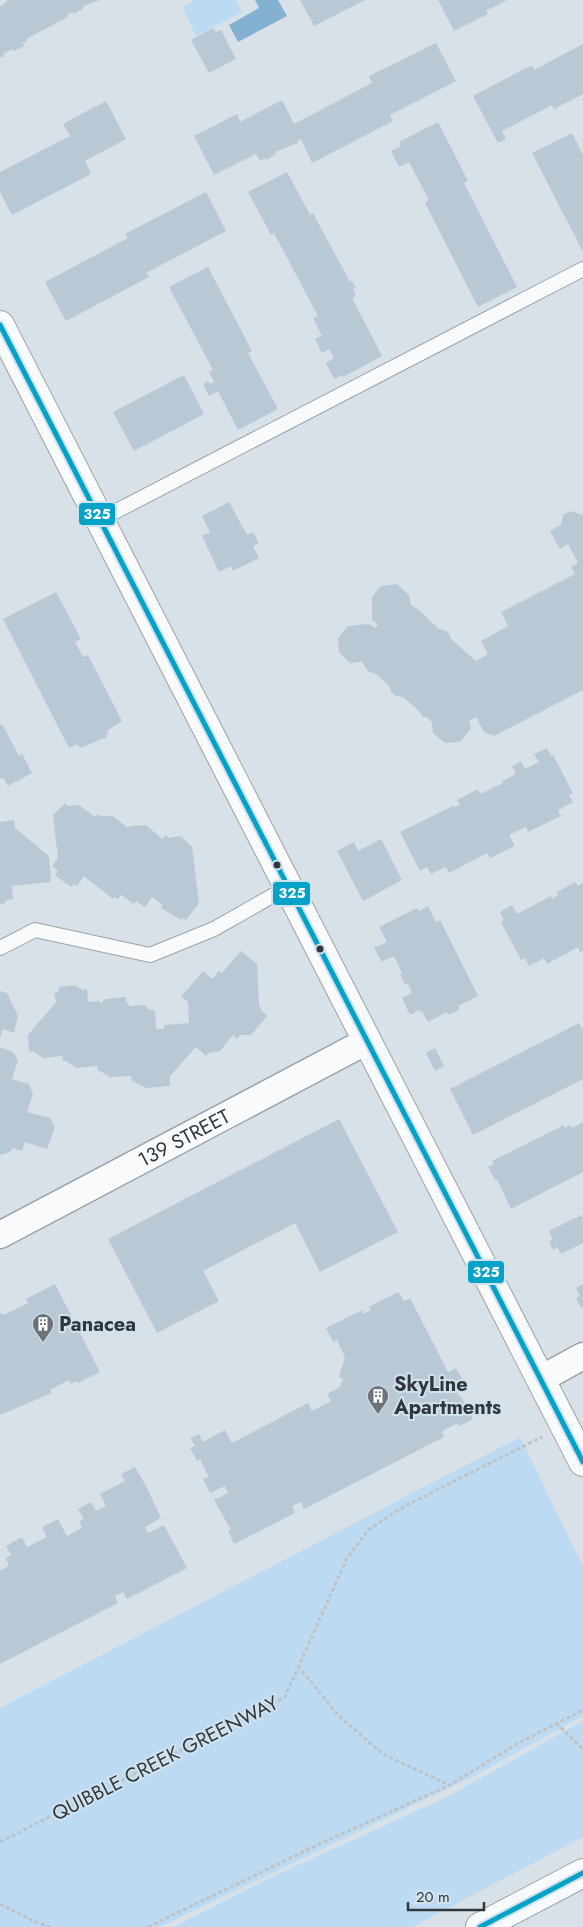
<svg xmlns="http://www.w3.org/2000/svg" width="583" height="1927" viewBox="0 0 583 1927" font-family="Jost,sans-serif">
<rect width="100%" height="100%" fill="#d8e1e8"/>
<path fill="#bcdbf2" d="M195,0H236L242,12L196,36L182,7Z
M520,1437L583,1566V1716L474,1776L160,1927H0V1708Z
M583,1721V1837L412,1927H173L272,1877L447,1797Z"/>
<path fill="#83b1d2" d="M255,0H278L287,16L238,42L229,25L259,8Z"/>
<path fill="#b8c8d4" d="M6,0H100L83,6L84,8L74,14L73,12L67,15L68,17L26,39L27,41L23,43L24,46L14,51L13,49L3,54L4,56L0,58V6L7,2Z
M300,0H365L314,26Z
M438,0H507L486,11L488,14L454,31Z
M213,28L216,32L221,30L236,59L209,73L191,40Z
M436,43L456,81L390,115L393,121L312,163L301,139L297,141L298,143L275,152L276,154L266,160L265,158L260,161L256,154L214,175L194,136L237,114L240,122L282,100L294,124L372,83L369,76Z
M583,44V94L554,109L552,105L502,131L506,139L498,143L473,96L532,65L534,70Z
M106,101L126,139L85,161L91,174L12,215L0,192V172L70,136L63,124Z
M438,122L468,181L464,183L517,287L478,307L425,203L429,200L409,162L399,167L391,151L401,146L399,142Z
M572,133L583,155V252L532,153Z
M287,172L310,215L313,213L350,282L352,281L356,288L353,289L356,296L352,298L382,356L343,377L342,375L334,379L326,363L334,358L329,349L322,353L315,339L322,336L313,318L318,316L274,233L271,235L248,192Z
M206,192L226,231L146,273L149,277L66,321L45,282L128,238L125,234Z
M208,267L252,351L248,353L278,409L238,430L218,391L209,396L203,384L208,381L210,384L214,382L209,372L213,370L169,287Z
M184,375L204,414L134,451L113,412Z
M229,502L247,535L253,532L259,543L253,546L259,558L233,571L231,566L219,572L202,536L210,532L202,516Z
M571,511L581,515L583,514V690L494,736L484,732L476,717L469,721L471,729L460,742L445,743L433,733L432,722L427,717H423L419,711L403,697L396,696L392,693L389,686L376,674L368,671L362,662L350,663L339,652L338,638L348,626L369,624L375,628L378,624L372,620V597L381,586L397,584L409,595L411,605L419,610L439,629L444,630L448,632L451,639L476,661L488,654L481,641L508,626L501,612L575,574L571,567L578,563L568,544L560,549L550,531L561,525L563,515Z
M56,592L81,639L75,642L83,657L88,655L122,721L107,731L108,734L106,735L107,737L80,748L78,744L69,748L3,619Z
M2,724L19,756L22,754L32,773L8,786L3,778L0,779V725Z
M547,748L551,756L553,755L573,793L569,795L573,802L558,810L561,816L528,832L526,827L509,835L515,846L490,858L487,853L449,873L446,867L431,874L427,867L420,871L400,832L453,806L454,807L460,805L457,800L478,789L480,794L503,783L502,781L516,774L512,766L521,761L525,769L539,762L534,754Z
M65,803L67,806L79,805L95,817L97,814L100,816H113L128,828L130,826L146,825L162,839L166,835L168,838L181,836L192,847L199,903L186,920L182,918L181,920L161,908L163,905L152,897L145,907L136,901L134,904L121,895L118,899L115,897L113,899L84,876L77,886L74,884L71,887L55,875L58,871L52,866L58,858L53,815Z
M14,820L15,828L49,856L51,878L50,879V882L12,886L13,899L7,900L4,904H0V822Z
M381,839L402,880L363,901L337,851L354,842L358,851Z
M575,882L578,886L583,883V951L580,952L578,947L547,964L544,958L529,966L525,958L521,960L501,922L504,920L500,912L512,905L517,914L551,896L552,899L558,895L557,892Z
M428,906L436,922L440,920L478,996L458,1006L459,1010L448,1015L447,1012L428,1022L422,1011L420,1012L419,1010L410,1015L402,998L412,993L408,984L405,985L400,974L402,973L394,956L382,962L374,948L387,942L379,927L417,908L419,911Z
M241,951L257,964L259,1005L261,1010L267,1016L251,1035H240L237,1039L233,1035L220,1051L208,1053L206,1056L196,1047L170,1076V1086L146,1088L132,1081L131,1076L110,1077L100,1071H98L97,1066L76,1068L66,1061H63L62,1056L43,1058L33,1051L29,1052L28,1035L56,1002L54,993L59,992V987L75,985L82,990L87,989L88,1002L99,1001L101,1004L105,999L126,997V1003L128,1002L129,1006L144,1005L150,1010H155L156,1029H164V1025L189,1023L188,1002L181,997L203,971L212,979L219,971L222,973Z
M0,991L7,993L18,1016L14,1033L3,1029L0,1038Z
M579,1023L583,1031V1079L473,1135L450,1089Z
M0,1047L13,1052L18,1061L12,1079L29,1084L33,1094L27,1112L50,1118L55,1127L47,1149L25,1142L22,1151L13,1148L10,1152L0,1155Z
M435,1048L444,1066L435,1071L426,1053Z
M339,1119L398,1232L320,1272L295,1223L203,1271L219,1301L157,1333L108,1239Z
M583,1122V1172L511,1209L497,1179L495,1180L488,1167L494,1164L492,1161L564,1125L565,1128L570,1125L572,1128Z
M581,1215L583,1219V1243L561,1254L557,1247L553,1250L549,1241L553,1240L549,1231Z
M55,1284L100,1372L78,1383L77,1381L71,1384L69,1380L50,1390L52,1393L0,1415V1314L2,1313L3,1315L28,1303L26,1299Z
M583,1284V1306L581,1308L576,1298L580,1296L576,1288Z
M398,1292L404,1301L410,1298L448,1372L456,1368L464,1382L454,1387L459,1396L460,1395L473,1419L460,1426L458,1423L442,1431L444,1437L304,1509L301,1502L292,1506L295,1513L234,1544L228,1531L231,1530L214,1500L228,1493L225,1486L210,1493L203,1479L209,1477L200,1459L197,1461L190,1448L195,1446L190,1438L199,1434L203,1442L225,1430L232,1443L308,1403L312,1411L331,1401L327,1394L340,1387L343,1379L339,1377L345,1357L337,1340L333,1342L326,1328L362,1310L364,1314L371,1310L369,1307Z
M135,1467L146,1486L161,1518L145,1527L148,1533L164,1525L187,1568L127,1599L123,1592L115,1596L118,1603L0,1664V1571L9,1566L6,1558L11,1555L6,1546L22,1537L27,1547L47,1537L42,1527L58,1519L67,1536L82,1528L79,1521L84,1519L78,1509L91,1502L96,1511L106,1506L100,1494L125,1481L121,1474Z"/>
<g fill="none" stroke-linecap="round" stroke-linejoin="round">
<g stroke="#9ca3a8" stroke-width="16">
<path id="lane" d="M101,519L583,269
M0,948L35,930L150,955L214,929L288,887"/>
</g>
<g stroke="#9ca3a8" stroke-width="29">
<g id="street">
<path id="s1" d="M0,1235L367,1041"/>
<path d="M541,1379L583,1356"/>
</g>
</g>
<g stroke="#9ca3a8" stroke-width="30">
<path id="secondary" d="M0,325L583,1462
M480,1927L583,1873"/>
</g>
<path stroke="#bfc2c5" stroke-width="3" stroke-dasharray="4 2.5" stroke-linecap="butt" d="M298,1666L339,1716L383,1754L449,1785
M556,1723L583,1749
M0,1842L285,1697L346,1560L368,1530L405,1506L542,1437
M0,1904L36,1922L50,1927
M148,1927L328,1840L450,1785L515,1745L583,1710"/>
<use href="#lane" stroke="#f9fafc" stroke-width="14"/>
<use href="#street" stroke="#f9fafc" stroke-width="26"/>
<use href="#secondary" stroke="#f9fafc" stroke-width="28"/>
<g stroke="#d1e2ef" stroke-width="9">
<path id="bus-1" d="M0,325L583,1462
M480,1927L583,1873"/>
</g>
<use href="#bus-1" stroke="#02a3c7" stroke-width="5"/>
</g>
<defs>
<g id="building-pin" transform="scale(1.125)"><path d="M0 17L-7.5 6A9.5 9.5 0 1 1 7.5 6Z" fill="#6b7379" stroke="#d1e2ef"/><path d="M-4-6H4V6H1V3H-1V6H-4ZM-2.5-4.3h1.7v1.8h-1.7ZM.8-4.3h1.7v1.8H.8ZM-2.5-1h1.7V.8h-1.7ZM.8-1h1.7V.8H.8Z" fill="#fff"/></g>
</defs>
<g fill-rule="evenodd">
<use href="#building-pin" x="43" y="1324"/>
<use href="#building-pin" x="378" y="1396"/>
</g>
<g fill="#31383d" stroke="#d1e2ef" stroke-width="2">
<circle cx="277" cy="865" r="4.5"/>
<circle cx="320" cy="949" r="4.5"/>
</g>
<g text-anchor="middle" stroke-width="4" stroke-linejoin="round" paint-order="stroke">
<g font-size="20" fill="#31383d" stroke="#d1e2ef">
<text dy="7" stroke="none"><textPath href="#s1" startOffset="208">139 STREET</textPath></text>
<text transform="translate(165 1758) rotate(-27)" y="7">QUIBBLE CREEK GREENWAY</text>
</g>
<g font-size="20" font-weight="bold" fill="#31383d" stroke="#d1e2ef" text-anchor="start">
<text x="59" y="1331">Panacea</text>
<text x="394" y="1391">SkyLine<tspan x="394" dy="23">Apartments</tspan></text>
</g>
</g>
<g stroke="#d1e2ef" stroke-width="2">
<rect x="78" y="502" width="38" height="24" rx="5" fill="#02a3c7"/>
<rect x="272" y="881" width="39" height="25" rx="5" fill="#02a3c7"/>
<rect x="467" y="1260" width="38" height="24" rx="5" fill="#02a3c7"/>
</g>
<g font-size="14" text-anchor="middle" font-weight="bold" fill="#fff">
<text x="97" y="519">325</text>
<text x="292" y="898">325</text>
<text x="486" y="1277">325</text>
</g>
<path d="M408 1902v8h76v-8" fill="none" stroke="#31383d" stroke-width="2.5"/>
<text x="416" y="1902" font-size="15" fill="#31383d" stroke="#d1e2ef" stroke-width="4" paint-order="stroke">20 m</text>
</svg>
